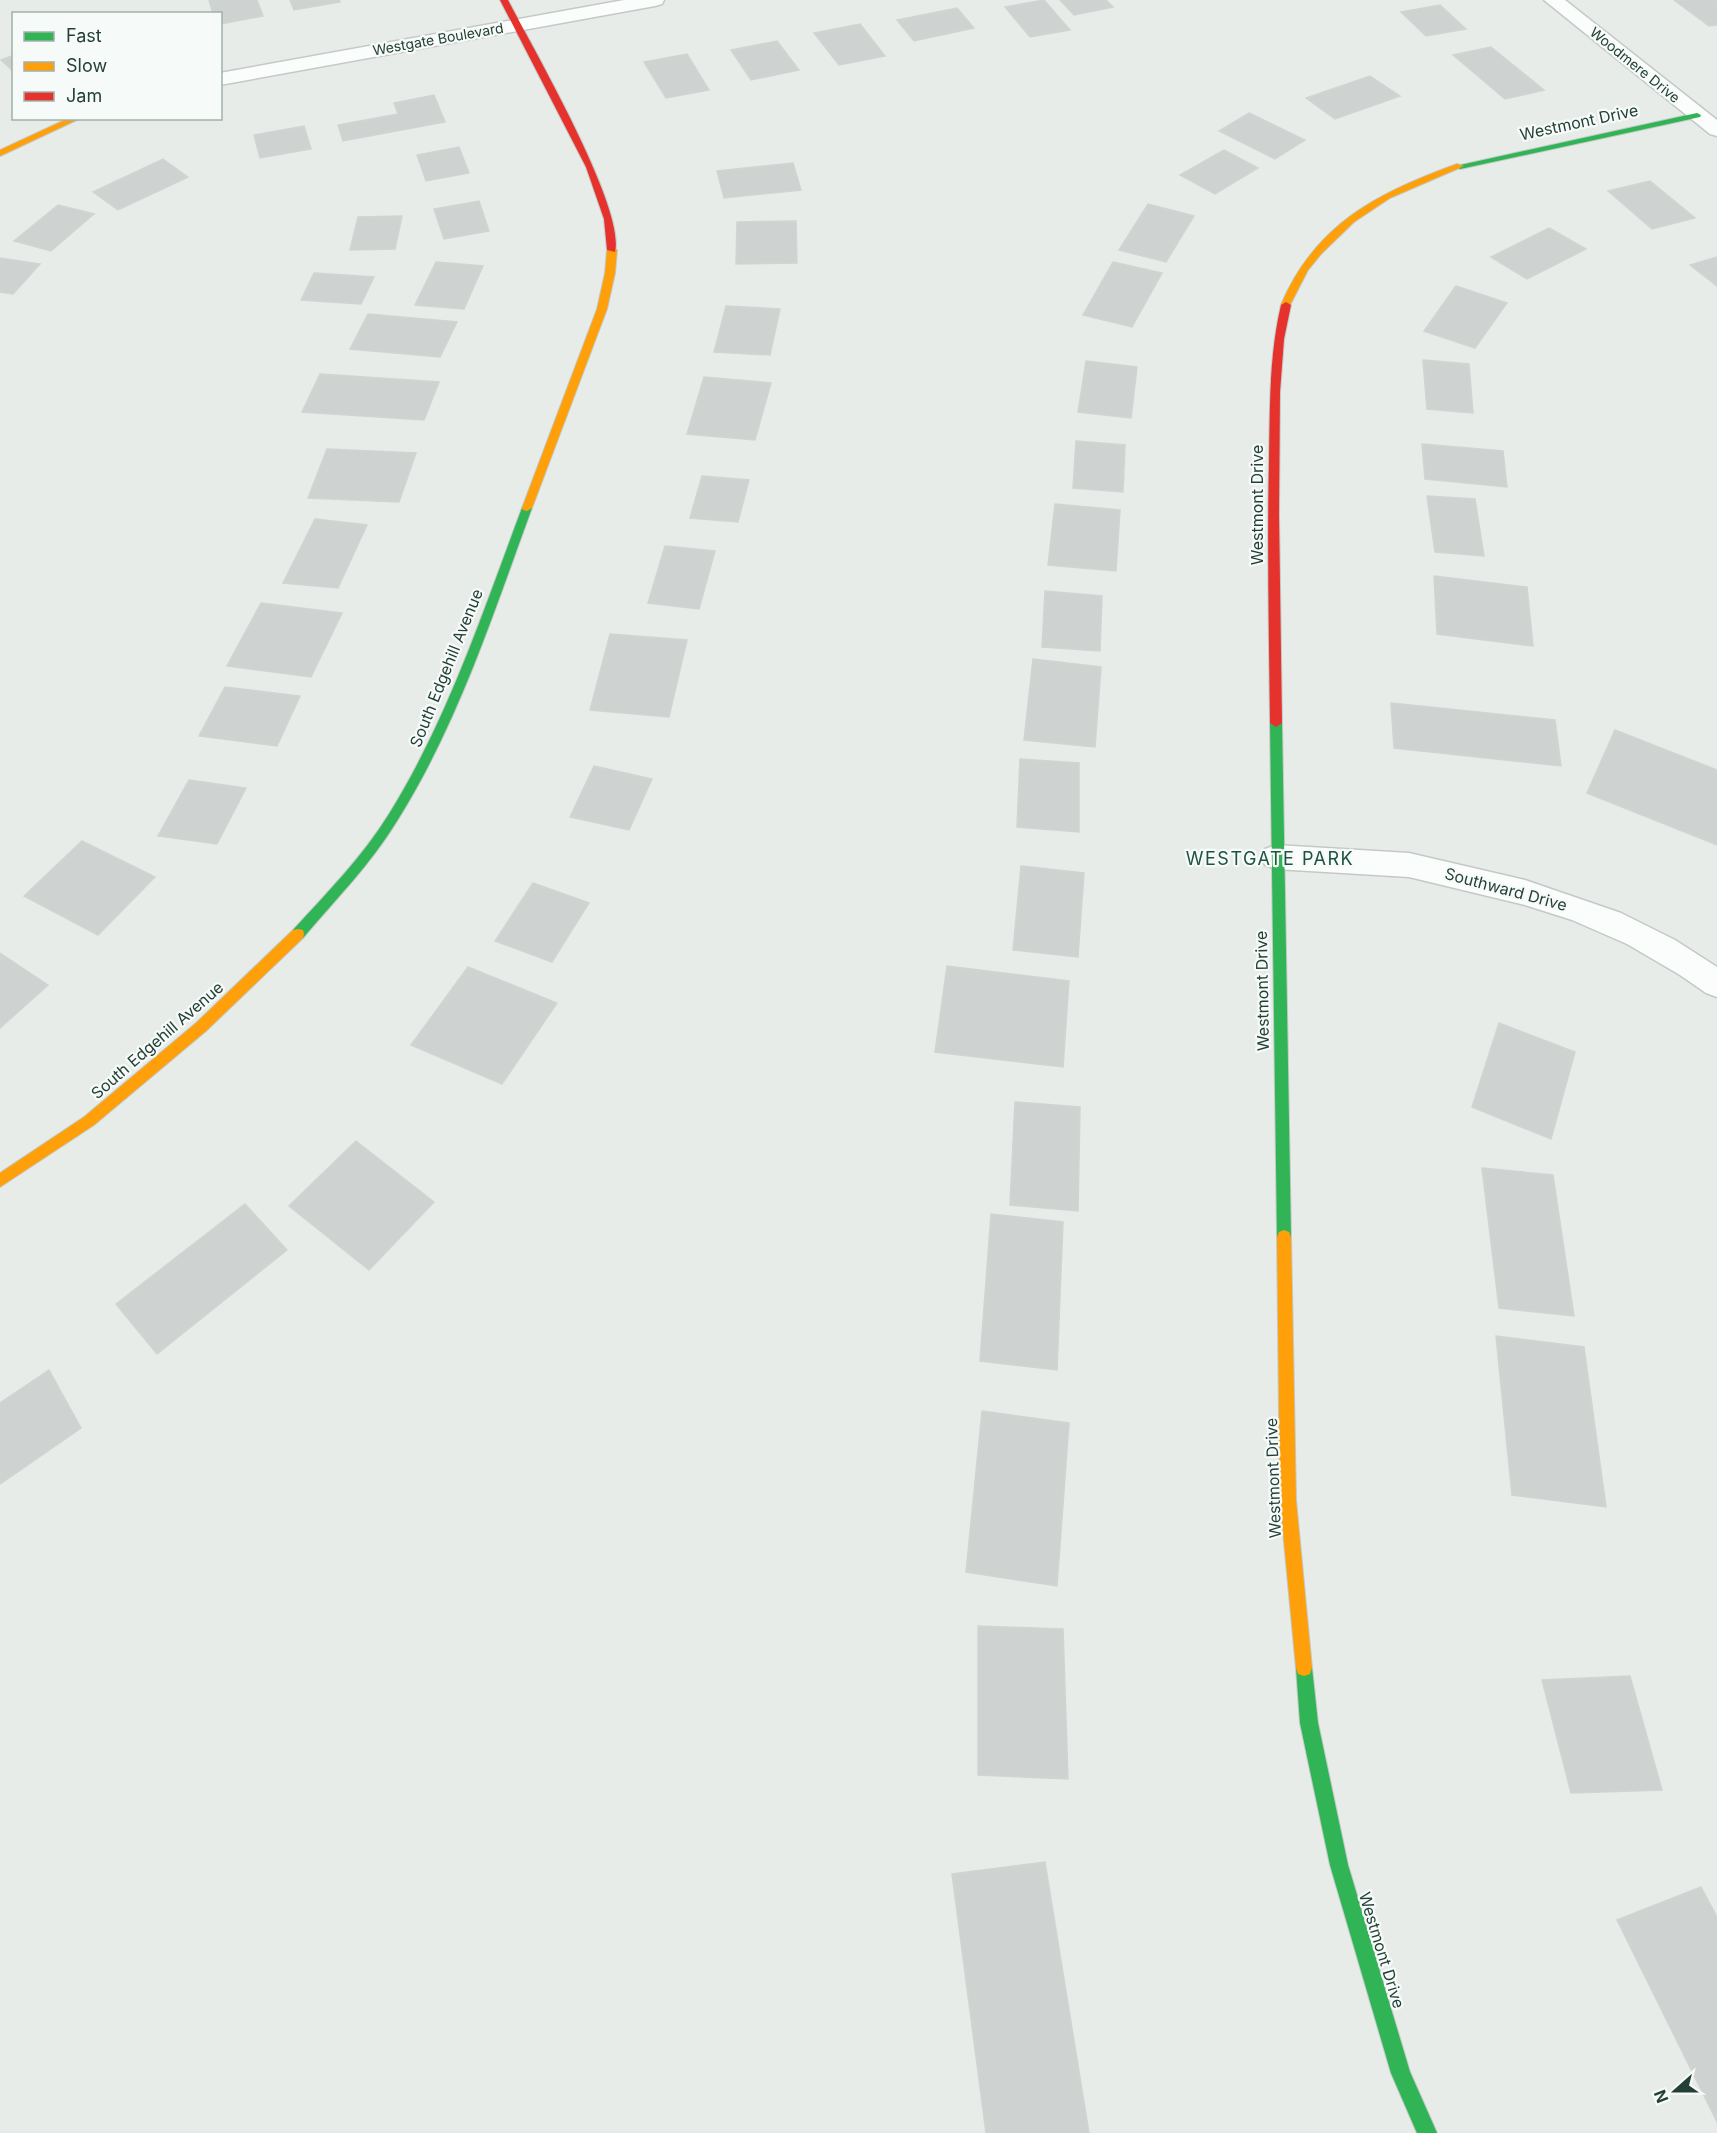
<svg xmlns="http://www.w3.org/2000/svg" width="1717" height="2133" viewBox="0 0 1717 2133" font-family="Inter,sans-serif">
<rect width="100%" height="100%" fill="#e7ece9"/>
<path fill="#ced3d1" stroke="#d0d5d2" stroke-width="1.5" d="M209,0H257L263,16L220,24V14H213Z
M290,0H339L340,2L294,10Z
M1044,0L1070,30L1030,37L1005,7Z
M1060,0H1106L1113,7L1074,15Z
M1674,0H1717V25L1709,26Z
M1440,5L1466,29L1426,36L1401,12Z
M957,8L974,28L914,41L897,20Z
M860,24L885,56L839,65L814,33Z
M777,41L799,70L751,80L731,50Z
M1491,47L1544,90L1505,99L1453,55Z
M687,54L709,90L666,98L644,62Z
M14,55V72L1,60Z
M1370,76L1400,96L1335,119L1306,98Z
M434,95L445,122L343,141L338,125L398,114L394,103Z
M1249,113L1305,140L1275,159L1219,131Z
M304,126L311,149L260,158L254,135Z
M459,147L469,173L426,181L417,155Z
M1224,150L1258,168L1215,194L1180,175Z
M163,159L188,177L118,210L93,192Z
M793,163L801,190L724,198L717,171Z
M1650,181L1695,218L1652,229L1608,191Z
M479,201L489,231L444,239L434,209Z
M1148,204L1194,216L1166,262L1119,250Z
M58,205L94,214L51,251L14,241Z
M402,216L395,249L350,250L358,217Z
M796,221L797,263L736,264L737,222Z
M1549,228L1586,249L1527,279L1491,257Z
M1717,257V286L1690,265Z
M0,258L40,264L13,294L0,292Z
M436,262L483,266L464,309L415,305Z
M1113,262L1162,273L1132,327L1083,315Z
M314,273L374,277L361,304L301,300Z
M1456,286L1507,303L1475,348L1424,331Z
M726,306L780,309L770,355L714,352Z
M368,314L457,322L440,357L350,349Z
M1423,360L1469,364L1473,413L1427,409Z
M1086,361L1137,367L1131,418L1078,412Z
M320,374L439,382L424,420L302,412Z
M704,377L771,383L755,440L687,434Z
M1076,441L1125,445L1123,492L1073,488Z
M1422,444L1503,451L1507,487L1425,479Z
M327,449L416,453L399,502L308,498Z
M702,476L749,480L738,522L690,518Z
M1427,496L1475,499L1484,556L1435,552Z
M1055,504L1120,510L1116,571L1048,565Z
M315,519L367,525L338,588L283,583Z
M665,546L715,551L699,609L648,603Z
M1434,576L1527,587L1533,646L1437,634Z
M1045,591L1102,596L1100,651L1042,647Z
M261,603L342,613L311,677L227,666Z
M610,634L687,640L669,717L590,710Z
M1033,659L1101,667L1095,747L1024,740Z
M225,687L300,696L277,746L199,736Z
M1391,703L1555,720L1561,766L1394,748Z
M1615,730L1717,770V845L1587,793Z
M1020,759L1079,763V832L1017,827Z
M594,766L652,779L629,830L570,817Z
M189,780L246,788L217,844L158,836Z
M82,841L155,877L98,935L24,896Z
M1021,866L1084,873L1078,957L1013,950Z
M533,883L589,903L552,962L495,941Z
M0,953L48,985L0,1028Z
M947,966L1069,981L1063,1067L935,1052Z
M468,967L557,1003L502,1084L411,1045Z
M1499,1023L1575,1052L1551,1139L1472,1107Z
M1015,1102L1080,1107L1078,1211L1010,1205Z
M356,1141L434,1202L369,1270L289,1206Z
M1482,1168L1553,1175L1574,1316L1499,1308Z
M245,1204L287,1250L157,1354L116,1304Z
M991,1214L1063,1222L1057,1370L980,1361Z
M1496,1336L1584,1347L1606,1507L1512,1495Z
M49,1370L81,1428L0,1484V1403Z
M982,1411L1069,1423L1057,1586L966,1572Z
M978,1626L1063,1629L1068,1779L978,1775Z
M1630,1676L1662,1790L1571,1793L1542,1680Z
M1045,1862L1089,2133H986L952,1874Z
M1701,1887L1717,1917V2122L1617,1920Z"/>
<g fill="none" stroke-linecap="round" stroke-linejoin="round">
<g stroke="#c4c9c6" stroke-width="3">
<path id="street" d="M624,0H664L662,4L655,6L220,85V73Z
M1544,0H1565L1717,120V136L1710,134Z
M1276,845L1409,853L1525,880L1621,913L1675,940L1717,967V997L1706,993L1680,975L1627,944L1572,920L1525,905L1409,877L1276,869L1265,865L1261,857L1265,849Z"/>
</g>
<g stroke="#c2cac6" stroke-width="2">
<path id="fast" d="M1697,113L1701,115L1700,117L1460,169L1456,166Z
M527,505L532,508C493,614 458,724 397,821C371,864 335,900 303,938H293L292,934L293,930C327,893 363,856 389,814C448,719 483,612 522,508Z
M1276,719L1282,723L1291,1237L1289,1242L1284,1244L1279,1242L1277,1237L1270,723Z
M1304,1660L1310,1662L1312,1668L1318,1723L1348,1865L1410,2072L1437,2133H1417L1391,2073L1330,1865L1300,1723L1296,1668L1298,1662Z"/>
</g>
<g stroke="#c2cac6" stroke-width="2">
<path id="slow" d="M69,118H81L0,156V150Z
M1457,164L1464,166L1390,198L1354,222L1321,254L1308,270L1289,307H1283L1281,305C1315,224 1379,192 1457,164Z
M612,247L617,250L615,273L607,309L532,508L527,511L523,510L522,508L597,309L605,273L607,250Z
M298,929L303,930L304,934L303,938L206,1031L94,1125L0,1187V1173L84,1117L196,1023L293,930Z
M1284,1230L1289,1232L1291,1237L1296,1500L1312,1668L1310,1674L1304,1676L1298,1674L1296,1668L1280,1500L1277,1237L1279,1232Z"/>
</g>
<g stroke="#c2cac6" stroke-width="2">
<path id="jam" d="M500,0H508C532,47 626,208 615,252L607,250L604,219L586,167Z
M1286,302L1291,305L1284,339L1280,392L1279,514L1282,723L1276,727L1270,723C1269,635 1267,547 1269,459C1270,407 1269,356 1281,305Z"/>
</g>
<use href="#street" fill="#fbfcfc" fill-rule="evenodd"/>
<use href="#fast" fill="#30b455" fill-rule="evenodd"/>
<use href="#slow" fill="#ff9f0a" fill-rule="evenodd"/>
<use href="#jam" fill="#e5322d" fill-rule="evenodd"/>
</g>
<g text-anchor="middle" stroke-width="4.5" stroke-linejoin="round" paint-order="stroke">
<g font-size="14" fill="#244036" stroke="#f6faf8">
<text transform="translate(438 39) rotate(-10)" y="5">Westgate Boulevard</text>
<text transform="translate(1635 65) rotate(39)" y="5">Woodmere Drive</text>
</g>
<g font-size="16" fill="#244036" stroke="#f6faf8">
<text transform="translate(1579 122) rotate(-12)" y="6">Westmont Drive</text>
<text transform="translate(1257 505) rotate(-90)" y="6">Westmont Drive</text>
<text transform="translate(446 668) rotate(-68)" y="6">South Edgehill Avenue</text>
<text transform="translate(1506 889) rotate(15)" y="6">Southward Drive</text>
<text transform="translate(1262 991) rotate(-91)" y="6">Westmont Drive</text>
<text transform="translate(157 1040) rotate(-41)" y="6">South Edgehill Avenue</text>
<text transform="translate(1273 1478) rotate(-92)" y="6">Westmont Drive</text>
<text transform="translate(1382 1950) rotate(73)" y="6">Westmont Drive</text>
</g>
<g font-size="18" letter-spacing="1.5" fill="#205242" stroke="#f6faf8">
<text x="1270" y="865">WESTGATE PARK</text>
</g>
</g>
<rect x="12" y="12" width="210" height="108" fill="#f6faf8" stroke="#a2b0aa" stroke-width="1.5"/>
<rect x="24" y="32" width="30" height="9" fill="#30b455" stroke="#a2b0aa" stroke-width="1.5"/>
<text x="66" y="42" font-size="18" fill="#244036">Fast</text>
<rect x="24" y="62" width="30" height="9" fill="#ff9f0a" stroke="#a2b0aa" stroke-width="1.5"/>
<text x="66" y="72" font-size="18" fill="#244036">Slow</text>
<rect x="24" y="92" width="30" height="9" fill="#e5322d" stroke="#a2b0aa" stroke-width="1.5"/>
<text x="66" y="102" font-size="18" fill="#244036">Jam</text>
<g transform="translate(1675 2091) rotate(249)" stroke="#f6faf8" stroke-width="4.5" paint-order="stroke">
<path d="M0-4.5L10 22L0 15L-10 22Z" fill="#244036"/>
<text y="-9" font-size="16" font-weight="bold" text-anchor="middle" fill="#244036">N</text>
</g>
</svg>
